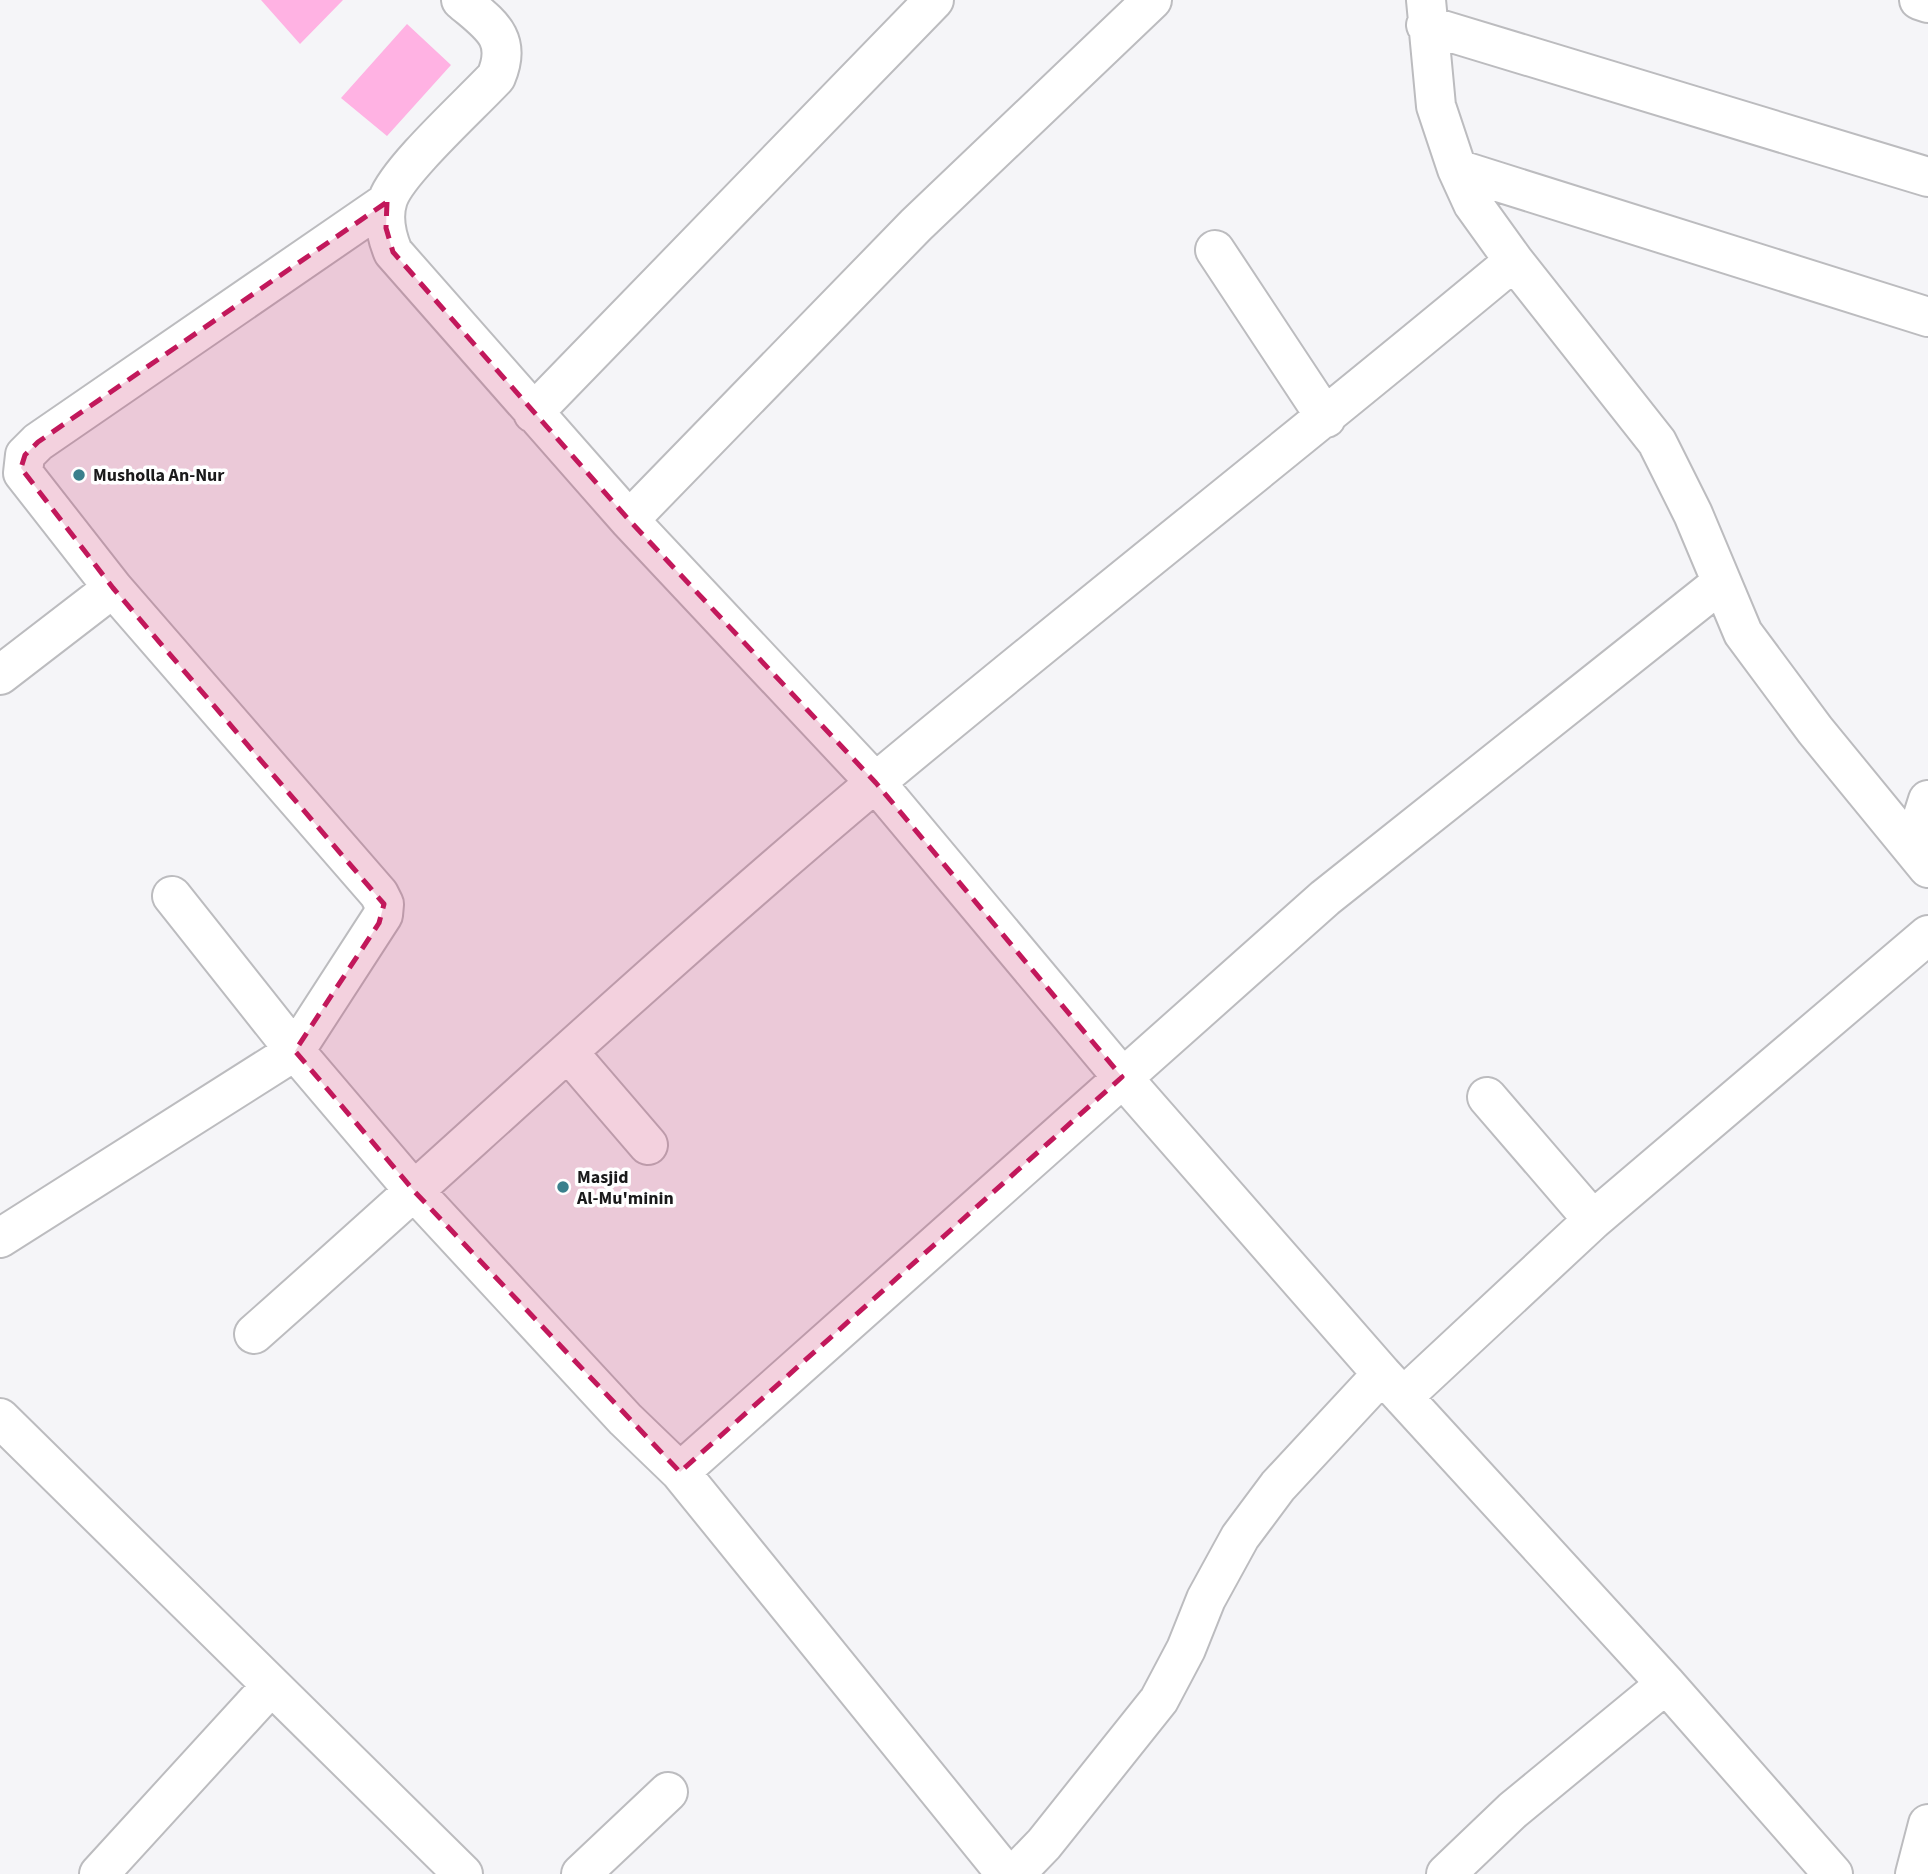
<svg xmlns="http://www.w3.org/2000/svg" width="1928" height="1874" viewBox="0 0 1928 1874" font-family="'Source Sans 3',sans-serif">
<rect width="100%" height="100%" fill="#f5f5f8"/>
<path fill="#ffb2e3" d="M261,0H343L300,44Z
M407,24L451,65L387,136L341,98Z"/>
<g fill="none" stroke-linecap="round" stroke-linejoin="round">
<g stroke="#bcbcbf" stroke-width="42">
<path id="minor" d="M461,0C489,24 513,37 496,77C472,103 398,170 388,199C382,217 386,235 393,252L629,520L876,783L1122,1077L1382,1374L1666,1684L1833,1874
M1426,0L1436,106L1457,169L1473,204L1514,261L1657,442L1693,514L1743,633L1815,730L1928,868
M1919,0L1928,3
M1426,25L1928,177
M1457,169L1928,317
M1215,250L1326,418
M533,413L934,0
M629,520L916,225L1152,0
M0,675L113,588L23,473L25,455L38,442L387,202
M1913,847L1928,800
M172,896L295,1051L415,1192L625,1419L680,1472L1006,1874
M568,1052L648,1145
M1487,1097L1593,1220
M0,1238L295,1051L383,915L384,904L379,894L113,588
M254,1334C462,1150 664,960 876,782C1087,606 1303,437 1514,261
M1403,1397L1593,1220L1928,935
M0,1418L463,1874
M680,1472L1325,898L1721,583
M99,1874L271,1686
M581,1874L668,1792
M1015,1874L1044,1844L1159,1700L1186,1649L1206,1599L1240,1537L1278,1486L1382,1374
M1446,1874L1513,1810L1666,1684
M1915,1874L1928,1824"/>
</g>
<use href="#minor" stroke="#fff" stroke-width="38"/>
</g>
<path fill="#c2185b" fill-opacity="0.2" stroke="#c2185b" stroke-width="5" stroke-dasharray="14 9" stroke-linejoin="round" d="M387,202L386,228L393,252L629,520L876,783L1122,1077L680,1472L415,1192L295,1051L379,923L384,904L113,588L21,468L25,455L38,442Z"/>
<g fill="#3a7f8c" stroke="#fff" stroke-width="2.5">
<circle cx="79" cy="475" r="7"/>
<circle cx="563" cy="1187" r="7"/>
</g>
<g text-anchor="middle" stroke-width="7" stroke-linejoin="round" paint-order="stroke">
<g font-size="18" font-weight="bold" fill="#1a1a1b" stroke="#fff" text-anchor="start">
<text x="93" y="481">Musholla An-Nur</text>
<text x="577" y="1183">Masjid<tspan x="577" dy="21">Al-Mu'minin</tspan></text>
</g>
</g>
</svg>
